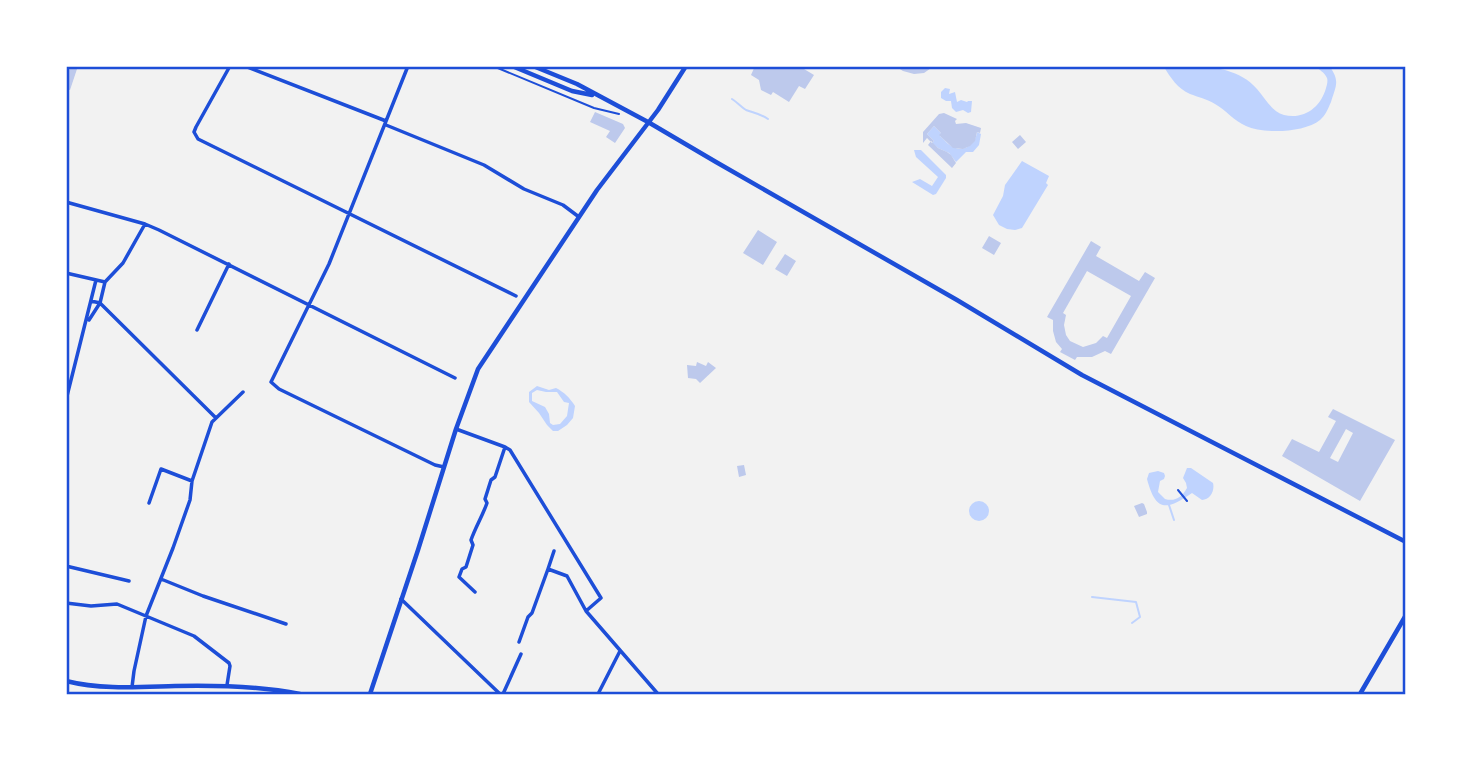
<svg xmlns="http://www.w3.org/2000/svg" width="1472" height="761" viewBox="0 0 1472 761" font-family="Lora,serif">
<rect width="100%" height="100%" fill="#f2f2f2"/>
<path fill="#bfd3fe" fill-rule="evenodd" d="M1164,67C1195,66 1234,63 1257,89C1265,98 1271,111 1284,115C1304,120 1321,107 1326,88C1327,85 1328,81 1327,78C1325,73 1319,69 1315,67H1330C1340,81 1336,86 1331,102C1328,109 1325,116 1320,120C1304,133 1263,134 1246,126C1234,121 1226,110 1215,104C1207,99 1198,97 1190,94C1178,89 1170,77 1164,67Z
M945,88L950,89L949,94L955,92L957,102L961,100L967,102L968,101H972L971,112L968,113L963,110L956,112L952,108L951,101H946L941,98V92Z
M934,126L941,133L940,136C944,139 948,145 953,147C965,153 976,143 977,132L981,134L979,145L973,152H966L956,162L949,153L938,148L932,143L934,141L927,134Z
M914,150H921L946,175V178L936,194L933,195L912,182L920,179L932,186L938,177L916,157Z
M1022,161L1049,176L1046,183L1048,185L1022,228L1015,230L1007,229L999,225L993,215L1003,196L1005,185Z
M537,386L549,390L556,388C564,392 570,398 575,406L573,418L567,425L558,431H553L547,425L539,413L529,402V392ZM537,390L546,392H557L564,402L569,403L567,416L560,424L553,425L550,423L549,414L545,407L532,401V393Z
M1187,468H1191L1213,483C1215,491 1210,500 1202,500L1192,493C1167,510 1156,513 1147,479L1149,473L1158,471L1164,473L1165,476L1164,479L1160,481L1158,492L1165,499C1175,502 1182,497 1187,488L1186,483L1183,478Z
M969 511a10 10 0 1 1 20 0a10 10 0 1 1-20 0Z"/>
<g fill="none" stroke-linecap="round" stroke-linejoin="round">
<path stroke="#bfd3fe" stroke-width="2" d="M732,99C737,102 741,107 746,110C754,113 761,114 768,119
M1169,505L1174,520
M1092,597L1136,602L1140,617L1132,623"/>
</g>
<path fill="#bdc9ec" fill-rule="evenodd" d="M71,66H78L70,90L66,89V77Z
M755,66H805L804,69L814,75L805,89L799,86L789,102L773,92L771,95L761,90L759,80L751,75Z
M895,66H904L912,69L919,66H934L924,73L914,74L903,71Z
M595,112L623,124L625,128L615,143L606,137L610,131L590,122Z
M944,113L957,119L955,121L956,124L966,123L981,128L980,133L977,132L975,141L970,146L963,149L953,148L939,135L941,133L934,126L927,134L934,141L932,143L927,138L923,143V132L939,114Z
M1020,135L1026,142L1018,149L1012,142Z
M931,141L938,148L947,152L951,155L956,163L952,168L928,145Z
M758,230L777,242L763,265L743,253Z
M989,236L1001,243L994,255L982,248Z
M1091,241L1101,247L1096,256L1139,281L1145,272L1155,278L1111,354L1105,351L1092,357H1077L1075,360L1060,352L1062,349L1056,342L1053,331V320L1047,317ZM1087,271L1131,296L1107,338L1103,336L1096,343L1083,347L1070,341L1066,335L1064,325L1066,315L1063,313Z
M785,254L796,261L787,276L775,269Z
M697,362L706,366L708,362L716,368L700,383L696,379L688,378L687,365L696,366Z
M1333,409L1395,440L1360,501L1282,456L1292,439L1319,452L1336,421L1328,417ZM1346,429L1353,433L1338,462L1330,458Z
M744,465L746,475L739,477L737,466Z
M1142,503L1144,504L1147,512V514L1139,517L1134,506Z"/>
<g fill="none" stroke-linecap="round" stroke-linejoin="round">
<path stroke="#1d4ed8" stroke-width="2" d="M493,66L594,108L619,114
M1178,490L1187,501"/>
<path stroke="#1d4ed8" stroke-width="3.5" d="M230,66L196,127L194,132L198,139L516,296
M245,66L386,121
M408,66L329,264L271,382L279,389L435,465L444,467
M386,125L484,165L524,189L563,205L579,217
M66,202L145,224L159,230L455,378
M66,273L105,282
M105,282L123,263L145,224
M91,301L100,303L216,418
M89,320L100,303L105,282
M197,330L229,264
M66,400L96,280
M456,429L505,447L510,450L601,598L586,611
M149,503L161,469L192,481
M554,551L548,569L567,576L586,611L658,694
M66,566L129,581
M161,579L203,596L286,624
M475,592L459,577L462,569L466,567L473,545L471,540C476,526 482,517 487,503L485,499L491,480L495,477L505,447
M401,599L500,694
M66,603L91,606L117,604L194,636L229,663L230,666L227,685
M519,642L528,617L532,613L548,569
M132,687L134,671L146,616L173,548L190,500L192,481L212,422L243,392
M503,694L521,654
M598,694L620,651"/>
<path stroke="#1d4ed8" stroke-width="4.5" d="M512,66L572,91L592,95
M533,66L577,84L648,122L716,162L957,300L1082,375L1406,542
M66,681C102,690 139,687 175,686C217,685 259,686 300,694
M370,694L418,550L456,429L478,369L597,190L658,110L686,66
M1360,694L1406,615"/>
</g>
<rect width="1472" height="761" fill="none" stroke="#ffffff" stroke-width="136"/>
<rect x="68" y="68" width="1336" height="625" fill="none" stroke="#1d4ed8" stroke-width="2.5"/>
</svg>
